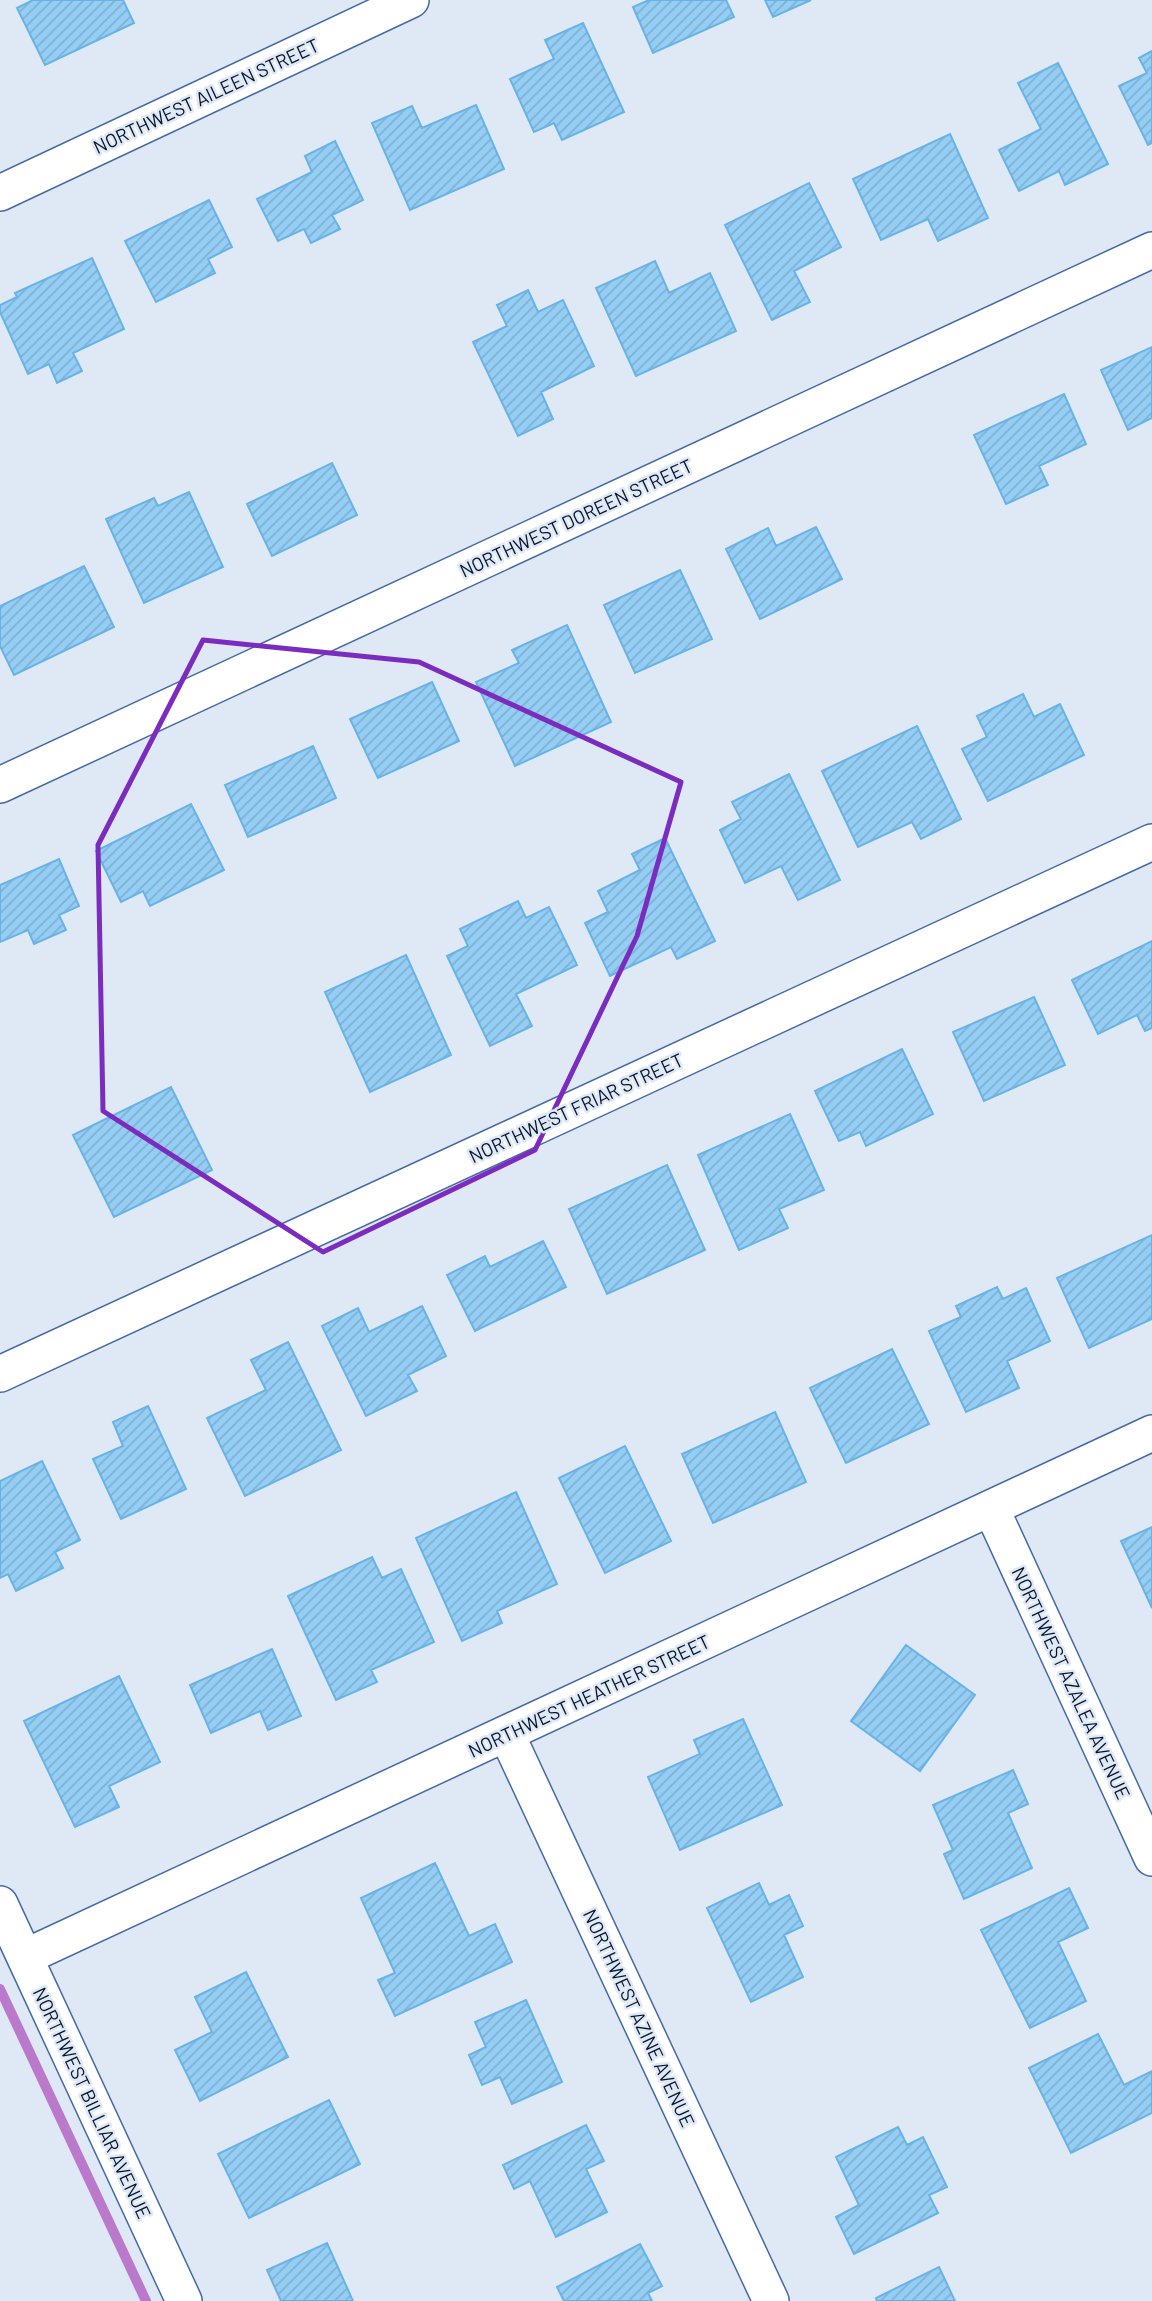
<svg xmlns="http://www.w3.org/2000/svg" width="1152" height="2301" viewBox="0 0 1152 2301" font-family="Barlow,sans-serif">
<defs>
<pattern id="building-hatch" width="6" height="6" patternUnits="userSpaceOnUse" patternTransform="scale(1.75)"><rect width="6" height="6" fill="#95cef5"/><path d="M-1 1l2-2M0 6l6-6M5 7l2-2" fill="none" stroke="#7fb0d2"/></pattern>
</defs>
<rect width="100%" height="100%" fill="#dfe8f5"/>
<g fill="none" stroke-linecap="round" stroke-linejoin="round">
<path stroke="#ba79ca" stroke-width="10" d="M0,1989L146,2301"/>
</g>
<path fill="url(#building-hatch)" stroke="#67b3e6" stroke-width="2" d="M33,0H123L134,23L45,65L17,8Z
M649,0H726L734,17L653,53L633,7Z
M765,0H811L773,17Z
M583,23L624,112L562,140L554,123L534,132L510,79L554,59L545,40Z
M1152,51V143L1148,145L1119,86L1147,73L1139,58Z
M1058,63L1108,164L1065,185L1059,171L1019,191L999,150L1041,129L1018,83Z
M476,105L504,169L410,210L372,123L412,106L422,128Z
M950,134L988,218L938,241L928,219L881,240L853,179Z
M335,141L363,200L332,215L340,229L311,243L304,229L278,241L257,199L312,172L305,156Z
M809,183L841,247L794,271L810,302L772,320L725,225Z
M209,200L232,247L208,259L215,273L156,302L125,241Z
M92,258L124,329L73,353L82,371L57,383L49,364L28,374L0,312V305L17,297L15,293Z
M655,261L669,293L710,273L736,331L636,376L596,288Z
M528,290L538,312L563,300L594,366L541,392L553,419L518,436L473,342L507,326L497,305Z
M1152,347V418L1128,430L1101,370Z
M1064,394L1086,444L1039,466L1048,485L1006,504L974,435Z
M332,463L357,515L272,556L247,504Z
M189,492L223,567L144,603L106,519L154,498L158,506Z
M816,527L842,579L760,619L726,549L768,528L776,546Z
M84,566L114,627L14,675L0,646V606Z
M680,570L712,639L635,673L604,605Z
M567,625L611,722L515,766L476,682L519,663L512,650Z
M432,682L459,741L378,778L350,719Z
M1023,694L1034,717L1060,704L1084,755L988,801L962,749L987,737L977,716Z
M917,726L961,819L921,839L912,822L858,847L822,771Z
M313,746L336,798L248,837L225,785Z
M789,774L840,880L798,900L781,866L745,883L720,830L741,819L732,802Z
M191,804L224,870L150,906L143,891L121,902L96,851Z
M665,838L715,941L677,959L671,947L610,976L585,923L608,912L598,891L640,870L632,854Z
M59,859L79,906L59,915L66,930L34,944L28,930L0,942V885Z
M518,901L526,918L549,907L577,965L516,994L532,1026L490,1046L447,956L468,946L460,929Z
M1152,941V1028L1145,1031L1137,1015L1098,1034L1072,980Z
M406,955L451,1055L370,1092L325,992Z
M1034,997L1065,1065L984,1101L953,1032Z
M902,1049L933,1114L866,1146L860,1132L839,1141L815,1091Z
M171,1087L212,1170L114,1217L73,1135Z
M790,1114L824,1190L779,1209L788,1228L739,1250L698,1155Z
M667,1165L705,1250L607,1294L569,1209Z
M1152,1235V1319L1089,1348L1057,1278Z
M543,1241L566,1287L475,1331L447,1275L485,1256L490,1267Z
M997,1287L1003,1299L1026,1288L1050,1341L1007,1361L1019,1388L966,1412L929,1331L961,1317L956,1306Z
M422,1306L446,1356L408,1375L417,1391L366,1416L322,1326L358,1308L369,1332Z
M288,1342L341,1450L245,1496L207,1418L266,1390L251,1360Z
M892,1349L929,1424L846,1463L810,1388Z
M148,1406L186,1489L121,1519L93,1459L123,1446L113,1422Z
M775,1412L806,1482L713,1523L682,1454Z
M625,1446L671,1541L605,1573L559,1478Z
M42,1461L80,1540L55,1552L63,1568L16,1591L8,1574L0,1578V1481Z
M516,1492L557,1584L497,1611L502,1623L462,1641L416,1538Z
M1152,1527V1608L1121,1541Z
M372,1557L382,1578L401,1569L434,1642L371,1670L377,1682L336,1700L288,1596Z
M906,1645L975,1695L920,1771L851,1721Z
M272,1649L301,1716L268,1730L260,1711L211,1733L190,1685Z
M119,1676L160,1762L109,1786L119,1807L75,1827L24,1721Z
M743,1719L782,1805L680,1850L648,1777L700,1754L694,1740Z
M1013,1770L1028,1804L1008,1813L1032,1868L964,1899L944,1854L953,1850L933,1805Z
M435,1863L469,1936L495,1924L512,1962L395,2016L378,1980L395,1973L361,1898Z
M759,1883L769,1905L789,1895L803,1926L784,1935L803,1977L751,2002L707,1908Z
M1069,1888L1088,1928L1058,1942L1086,2001L1030,2028L981,1930Z
M246,1972L288,2057L200,2101L175,2050L212,2032L195,1997Z
M526,2000L562,2082L512,2104L500,2077L482,2085L469,2055L486,2047L475,2022Z
M1098,2034L1124,2085L1152,2071V2113L1071,2153L1029,2068Z
M329,2100L360,2164L249,2218L218,2154Z
M586,2125L604,2161L586,2169L607,2212L556,2237L530,2181L514,2189L503,2165Z
M898,2127L907,2145L923,2137L947,2187L929,2195L938,2213L854,2254L836,2217L859,2205L836,2157Z
M327,2243L353,2301H281L267,2270Z
M640,2244L662,2286L648,2293L652,2301H564L557,2287Z
M939,2267L955,2301H877L876,2298Z"/>
<g fill="none" stroke-linecap="round" stroke-linejoin="round">
<g stroke="#446aa6" stroke-width="38">
<path id="minor" d="M0,193L411,0
M0,785L1152,250
M0,1374L1152,842
M991,1508L1152,1858
M507,1735L771,2301
M0,1904L184,2301
M25,1957L1152,1433"/>
</g>
<use href="#minor" stroke="#fff" stroke-width="35"/>
</g>
<path fill="none" stroke="#7b2cbf" stroke-width="5" stroke-linejoin="round" d="M203,640L419,662L681,782L637,936L535,1150L323,1252L103,1111L98,845Z"/>
<g text-anchor="middle" stroke-width="5" stroke-linejoin="round" paint-order="stroke">
<g font-size="19" fill="#05132b" stroke="#dfe8f5">
<text transform="translate(206 96) rotate(-25)" y="7">NORTHWEST AILEEN STREET</text>
<text transform="translate(576 518) rotate(-25)" y="7">NORTHWEST DOREEN STREET</text>
<text transform="translate(576 1108) rotate(-25)" y="7">NORTHWEST FRIAR STREET</text>
<text transform="translate(1071 1683) rotate(65)" y="7">NORTHWEST AZALEA AVENUE</text>
<text transform="translate(589 1696) rotate(-25)" y="7">NORTHWEST HEATHER STREET</text>
<text transform="translate(639 2018) rotate(65)" y="7">NORTHWEST AZINE AVENUE</text>
<text transform="translate(92 2103) rotate(65)" y="7">NORTHWEST BILLIAR AVENUE</text>
</g>
</g>
</svg>
